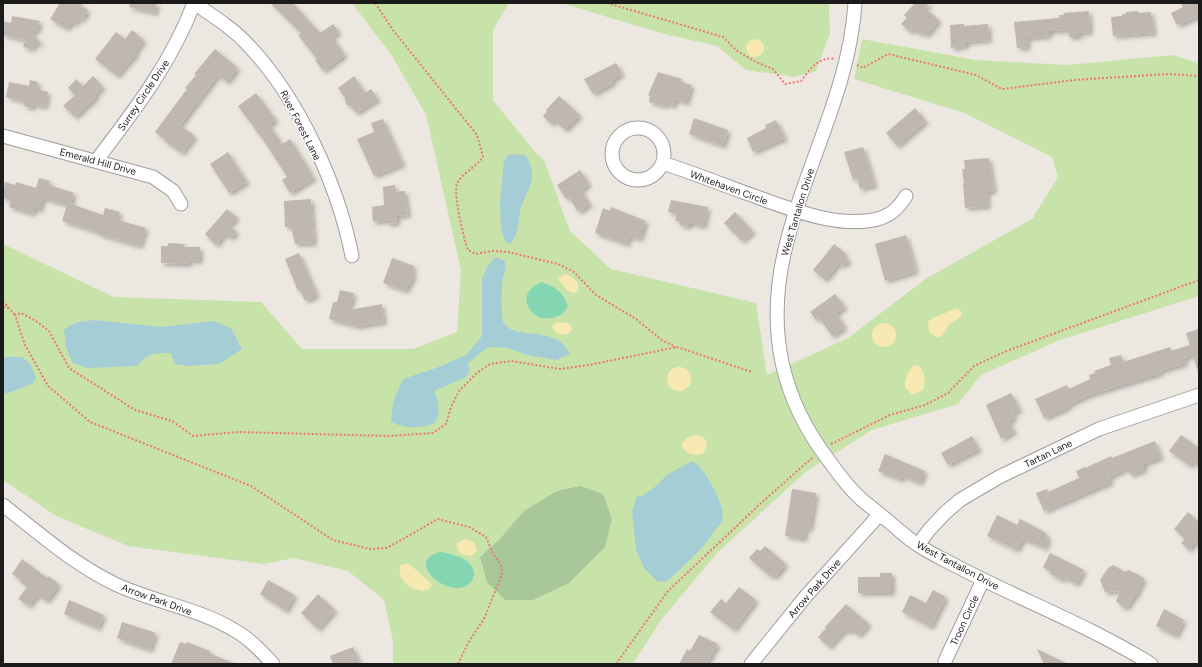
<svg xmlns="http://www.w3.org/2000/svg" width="1202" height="667" viewBox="0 0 1202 667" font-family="Figtree,sans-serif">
<defs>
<filter id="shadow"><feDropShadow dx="3" dy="3" stdDeviation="2" flood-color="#0004"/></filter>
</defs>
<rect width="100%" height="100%" fill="#ece8e1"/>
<path fill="#c8e3aa" d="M352,3H509L493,30V100L535,152L544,160L570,231L611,269L756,303L767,375L848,338L927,278L1032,219L1058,177L1052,157L964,113L854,79L862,39L976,60L1068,65L1172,55L1199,63V296L1060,340L981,375L958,404L872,430L808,470L718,552L661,620L633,664H393V641L384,600L348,571L294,558L263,564L128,546L56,516L3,480V244L114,297L261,302L302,349H413L457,332L461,270L426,115L392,56Z
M561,3H828L829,4L830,33L816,71L794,77L746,70L717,46L664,34Z"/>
<path fill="#a8c899" d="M580,486L603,494L612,519L605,547L569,583L533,600H505L487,582L480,557L499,540L524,511L557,491Z"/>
<path fill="#f8e8b2" d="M746 48a9 9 0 1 1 18 0a9 9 0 1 1-18 0Z
M565,274L572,277L578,283V291L574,293C566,292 562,284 558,278Z
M957,308C969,316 955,320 949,325C946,328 945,333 942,336L937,337L929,332L928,322L931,319Z
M556,322L568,323L572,328L570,333C561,336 555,335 552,326Z
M872 335a12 12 0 1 1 24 0a12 12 0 1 1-24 0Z
M914,365L919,366C926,373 926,381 923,390L913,395L905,388C905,380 907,371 914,365Z
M667 379a12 12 0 1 1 24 0a12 12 0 1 1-24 0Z
M696,435L701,436L705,439L707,445L703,454C694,456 687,454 682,447V443L687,438Z
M465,539L474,542L477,550L472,556L461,554L456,546L457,543Z
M408,563C410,564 431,583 432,585L428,590C414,593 397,581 400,566Z"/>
<path fill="#84d6b3" d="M542,282C556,287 563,292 568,306C563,318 552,319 540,318C521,307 522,290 542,282Z
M441,552C451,554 462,556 469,563C480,574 471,588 458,588C438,589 407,559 441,552Z"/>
<path fill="#a4cdd6" d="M509,154L525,155C530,163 533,169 532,178C531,188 524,197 521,207C518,218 520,237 509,244L505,241L501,229L500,204L504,161Z
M495,257L504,260C507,268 505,270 503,278C501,292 501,308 503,322C506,325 509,329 513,330C534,337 559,330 570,354L556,360L527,355L508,348L488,347L468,363L470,371L466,377L434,391C439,402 441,411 435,423C420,429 406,429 391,422L393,402L403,379L439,367L466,355L482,336V279L487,267Z
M94,320L161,327L214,321L231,328L242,349L219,364L188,366L175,364L171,353C156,353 147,353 137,366L87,368L72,362L66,347L64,330L74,323Z
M7,357H22L30,364L36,378L32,384L3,395V359Z
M693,461C703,466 720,498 722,509C723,513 722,518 722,522C716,527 714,533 709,539C696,555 681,569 666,582L657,581L644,568L636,550L632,511L637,496H642L655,487L668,474Z"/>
<path fill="#c0b7b1" filter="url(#shadow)" d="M60,3H83L81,6L88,10L82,20L79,18L75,24L71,22L67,29L50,19Z
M130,3H157L155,13L129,7Z
M270,3H293L320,33L333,24L339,32L332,37L345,55L323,71L315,60L317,59L298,35L301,33Z
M915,3H930L925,8L939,20L926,36L922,32L919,34L913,29L910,32L901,24L907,18L904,15Z
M1180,3H1199V16L1177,25L1171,13L1183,7Z
M1089,11L1090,32L1078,33L1079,37H1069L1068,30L1049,31V36L1027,38L1028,47L1017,48L1014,22L1059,18V15H1064L1063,13Z
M1138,11V13L1151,12L1154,33L1113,36L1111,17L1122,16V14H1126V12Z
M12,16L40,21L37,32L35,30L32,34L42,44L35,43L33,49L23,47L25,40L3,35V21L11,23Z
M964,24V26L988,24L989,40L966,42V46L951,48L950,25Z
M132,30L144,40L135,52L137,53L117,76L95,59L116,32L125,39Z
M215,49L238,68L227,82L218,75L180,125L195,136L182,153L164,141L165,140L155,132L187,89L185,88L196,75L194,74Z
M616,63L622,74L612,80L613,83L593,94L584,79Z
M658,72L682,79L681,82L692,85L686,103L676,99L673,106L666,103L665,106L649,102L650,96L648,95Z
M93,76L103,87L95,95L96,97L75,117L63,106L75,95L68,88L76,79L83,86Z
M354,76L365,93L371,89L378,99L356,113L350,105H346L345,98L338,88Z
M30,80L38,82L37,89L48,92L45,107L33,104L32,108L24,106L25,102L6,97L9,82L29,86Z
M256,93L276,120L269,125L282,144L290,139L314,178L290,193L282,180L287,177L266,144L238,106Z
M559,96L580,115L565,130L555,120L551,124L543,116L547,111L546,110Z
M915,108L926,121L897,146L886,133Z
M694,118L728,130L723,146L689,134Z
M383,119L403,164L374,176L357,139L374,132L371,123Z
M776,120L785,138L753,152L747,138L766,128L765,125Z
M863,147L875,185L860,189L857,178L853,180L844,152Z
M228,152L247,182L229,193L210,164Z
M989,158L994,191L987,192L988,206L965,208L963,183H964L962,169H965L964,160Z
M580,170L589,184L581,190L590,204L578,212L569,197L566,199L557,185Z
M39,178L50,181L49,185L74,193L71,204L103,215L105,208L120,212L118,220L146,228L140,246L98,234V232L62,221L67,205L43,198L40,210L34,208L33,214L9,207L11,201L3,198L5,182L15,185L16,182L36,188Z
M395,185V192L405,191L408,215L397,216V223L387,224V220L373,222L372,207L384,205L383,187Z
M311,199L314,243L295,244L291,227H285L284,201Z
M671,200L708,207L704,226L689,223V227L680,225V222L675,221L677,214L668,212Z
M611,207L646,221L640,239L630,236L627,244L595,233L603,208L610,211Z
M227,209L237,217L229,226L237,232L231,238L225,234L216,245L205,234Z
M735,212L753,231L742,241L724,223Z
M906,235L916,271L885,281L875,244Z
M168,243L185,244L184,247H200V261L189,260V264L161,263V246H168Z
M834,244L846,254L844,256L849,260L843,266L839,263L825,280L813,270Z
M299,253L317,295L305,301L300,290L298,291L285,259Z
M392,258L414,266L412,273L414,274L410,285L408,284L406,291L383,283Z
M340,290L354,293L349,310L382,304L384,322L357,326L329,319L333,302H337Z
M835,294L845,307L836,313L845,327L832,336L819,318L816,320L810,312Z
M1199,329V368L1197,369L1193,355L1184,358L1186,363L1160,371L1161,373L1089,395L1068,405L1069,407L1044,418L1035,399L1067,385L1069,389L1090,379L1089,375L1095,373L1094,371L1111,365L1109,358L1121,355L1123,362L1170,347L1171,351L1190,345L1186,333Z
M1011,393L1020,410L1012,413L1015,418L1009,421L1014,432L1001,439L986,405Z
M1181,435L1199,448V466L1192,462L1190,466L1169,451Z
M972,436L979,449L948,465L941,453Z
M1155,441L1161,457L1144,464V470L1130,475L1128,468L1109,477L1111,482L1044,511L1036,493L1047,489L1048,492L1079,478L1076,471L1085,467V468L1111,456L1112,458Z
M885,454L925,471L920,483L903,476L901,480L878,471Z
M792,489L816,493L810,529L806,528L804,539L785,536Z
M1188,512L1199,522V537L1189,550L1181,543L1185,539L1174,529Z
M997,515L1017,525L1020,519L1045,532L1048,539L1045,548L1023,539L1017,550L987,536Z
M765,546L786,564L775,577L772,575L771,577L749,558L757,549L760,551Z
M1050,553L1084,570L1077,584L1064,578L1062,580L1050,574L1051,572L1043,567Z
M22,559L47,578L48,576L59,584L47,601L37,595L29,606L18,599L27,587L20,582L21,580L12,574Z
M1113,565L1125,572L1129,570L1144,578L1136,596H1134L1128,607L1126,606L1124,608L1116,601L1120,591L1105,592L1100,580L1108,568Z
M880,573H892V593H858V577H880Z
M268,580L295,595L286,611L260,594Z
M739,587L756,600L734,630L710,612L721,599L726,603Z
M933,590L946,597L931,627L902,612L910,595L926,603Z
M318,594L335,610L318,629L301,613Z
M69,600L104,615L98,628L64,614Z
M846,604L869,624L858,636L854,631H844L829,647L818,637L826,628L825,627Z
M1164,609L1184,620L1176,636L1156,626Z
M122,622L156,633L150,650L117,638Z
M699,635L718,644L706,664H679L687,649L690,651Z
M180,642L186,644L187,642L210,651L209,653L236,664H171Z
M353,647L360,664H333L330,656Z
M1037,649L1068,664H1044Z"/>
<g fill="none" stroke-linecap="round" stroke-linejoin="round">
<g stroke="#9f9f9f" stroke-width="15">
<path id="minor" d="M194,3C213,16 234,29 249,46C299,99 338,185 352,256
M855,3C850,89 803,169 784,254C767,331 781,399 830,462C839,475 849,488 861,499C869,506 879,513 888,521C898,529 907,538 918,545C931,554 947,561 960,568C1023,601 1090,626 1151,664
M612 154a26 26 0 1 1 52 0a26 26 0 1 1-52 0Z
M3,136L153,177L173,191L181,204
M96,161C134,111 172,62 194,3
M663,163C690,172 716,182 743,192C783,206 838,231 881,218C893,214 900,206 906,196
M3,505C40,534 72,563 115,584C153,602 198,608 234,630C249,638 262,652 273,664
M918,545L929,530L945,513L960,500L999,477L1099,429L1199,395
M945,661L983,580
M751,664L806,596L880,514"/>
</g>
<path stroke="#ee7870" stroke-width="2" stroke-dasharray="2 2" stroke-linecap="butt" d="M375,3L393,30L477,135L483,157C476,167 461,174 457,184C453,194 464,239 468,250L476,254L492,251L508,252L558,264L574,272L596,295L636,319L663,341L676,347
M607,3L723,37L737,51L756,62L773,69L785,84L801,81C810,69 819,56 835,59
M857,65L863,68L888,54L976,75L1002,89L1074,80L1169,74L1199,76
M3,301L15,315
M3,307L8,308
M831,444L890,415L925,405L948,393L974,366L1004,352L1199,280
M458,664L468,643L484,619L502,574L501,564L493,554L486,537L469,527L438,519L387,548L370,549L333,540L251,486L90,422L48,386L25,345L15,315L21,313L36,321L49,331L69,368L135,410L172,421L193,436L238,432L389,436L433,433L446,424L451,407L459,391L477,373L490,364L511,361L560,369L589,365L677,347L752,372
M616,664L668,591L759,505L813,457"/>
<use href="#minor" stroke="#fff" stroke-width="13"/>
</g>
<g text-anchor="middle" stroke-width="3" stroke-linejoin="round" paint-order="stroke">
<g font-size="10" fill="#1b1b1b" stroke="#fff">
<text transform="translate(143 95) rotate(-56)" y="4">Surrey Circle Drive</text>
<text transform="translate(301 125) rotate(63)" y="4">River Forest Lane</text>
<text transform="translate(98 161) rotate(15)" y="4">Emerald Hill Drive</text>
<text transform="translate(729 187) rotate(20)" y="4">Whitehaven Circle</text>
<text transform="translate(797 212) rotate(-73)" y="4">West Tantallon Drive</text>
<text transform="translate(1048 453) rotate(-26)" y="4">Tartan Lane</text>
<text transform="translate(958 565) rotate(28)" y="4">West Tantallon Drive</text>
<text transform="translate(814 588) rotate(-49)" y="4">Arrow Park Drive</text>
<text transform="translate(157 599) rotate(20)" y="4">Arrow Park Drive</text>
<text transform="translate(964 620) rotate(-65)" y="4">Troon Circle</text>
</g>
</g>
<rect width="1202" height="667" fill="none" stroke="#1b1b1b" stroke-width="8"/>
</svg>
